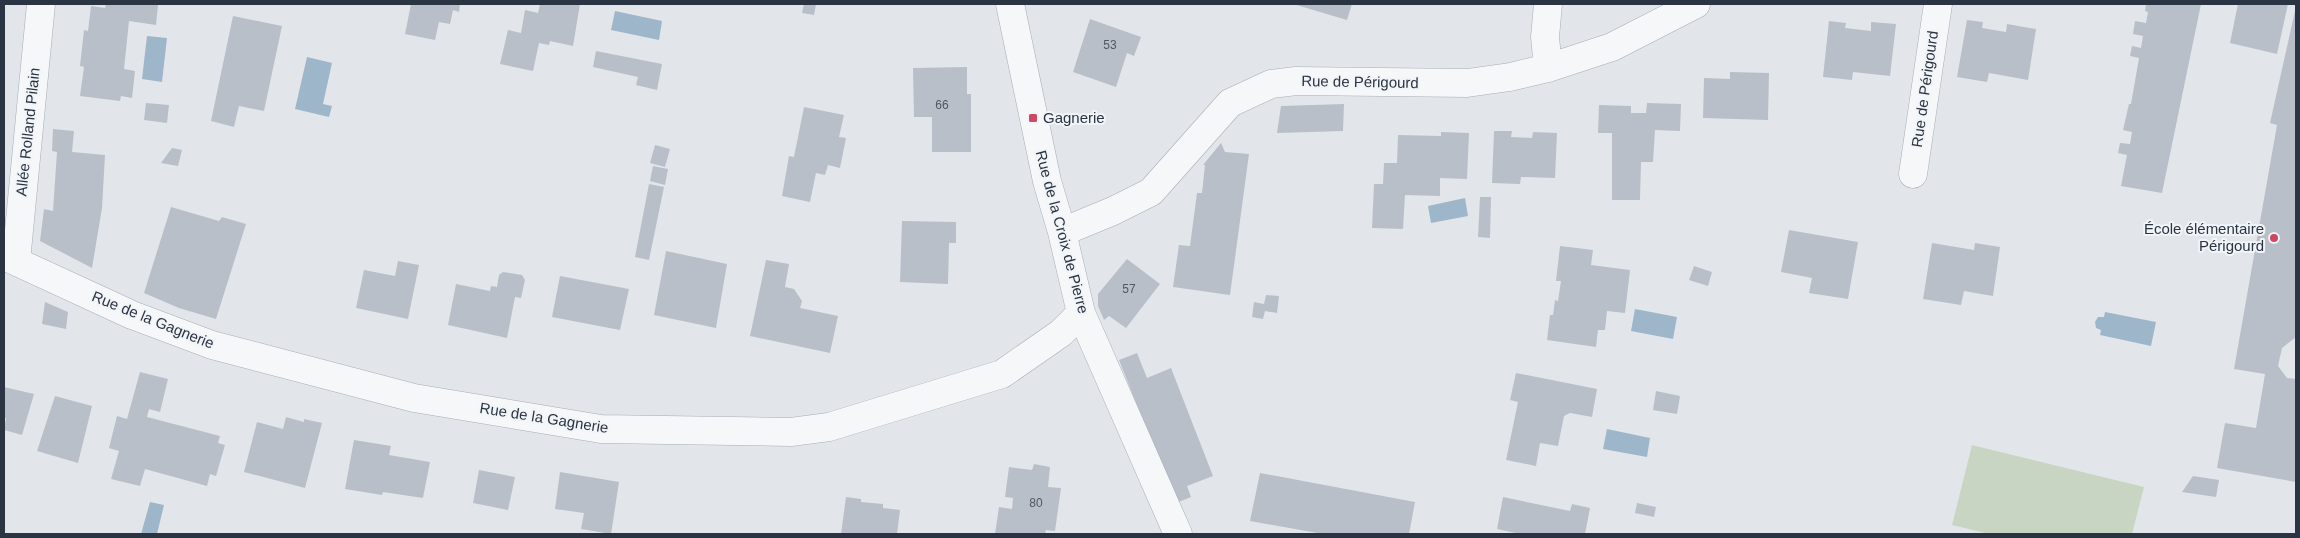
<svg xmlns="http://www.w3.org/2000/svg" width="2300" height="538" viewBox="0 0 2300 538" font-family="Arial,sans-serif">
<rect width="100%" height="100%" fill="#e2e6eb"/>
<path fill="#c9d5c3" d="M1972,445L2144,487L2132,534H1989L1952,525Z"/>
<path fill="#9eb6ca" d="M615,11L662,21L659,40L611,30Z
M147,36L167,38L162,82L142,79Z
M307,57L332,63L323,104L332,106L329,117L295,109Z
M1465,198L1468,216L1431,223L1428,206Z
M1635,309L1677,317L1673,339L1631,331Z
M2105,312L2156,322L2151,346L2100,335L2101,330L2096,328L2095,322L2098,317H2104Z
M1607,429L1650,438L1647,457L1603,449Z
M150,502L164,505L157,534H141Z"/>
<path fill="#b9bfc8" d="M106,4L158,5L156,25L129,21L124,69L135,71L132,98L121,96L120,101L80,96L84,67L80,66L84,30L88,31L91,6L105,8Z
M411,4H460L459,12L453,10L450,24L439,22L435,40L405,34Z
M540,4H580L573,46L550,41L549,45L539,43L533,71L500,64L508,30L521,33L525,10L538,13Z
M804,4H816L814,15L802,13Z
M1293,4H1352L1347,20Z
M2146,4H2201L2162,193L2121,186L2127,155L2118,153L2120,143L2130,144L2132,132L2123,130L2129,104H2131L2139,58L2130,56L2132,46L2141,48L2143,36L2133,34L2135,21L2146,23L2148,12L2145,11Z
M2238,4H2288L2277,54L2230,43Z
M2295,11L2296,337L2282,348L2278,366L2287,378L2296,379V482L2217,468L2225,423L2256,428L2265,374L2234,369L2277,125L2270,123Z
M233,16L282,26L264,111L239,106L234,127L211,121Z
M1090,19L1141,37L1134,56L1127,53L1116,87L1073,72Z
M1967,20L1983,22L1982,28L2006,32L2007,24L2036,29L2028,80L1989,73L1987,82L1957,77Z
M1829,21L1846,23L1845,28L1871,31V22L1896,24L1890,76L1853,72L1852,80L1823,77Z
M596,51L662,64L657,90L636,85L638,77L593,67Z
M967,67V94H971V152H932V117H914L913,68Z
M1730,72L1769,73L1768,120L1703,118L1704,78L1730,79Z
M146,103L169,105L167,123L144,120Z
M1647,103L1681,104L1680,131L1655,130L1653,162H1641L1640,200H1612V133H1598L1599,105L1631,106V113H1646Z
M1344,104L1343,131L1277,133L1281,106Z
M804,107L844,115L839,137L846,138L840,168L828,165L825,175L816,173L810,202L782,196L789,156L794,157Z
M53,129L74,131L72,152L105,155L102,208L92,268L40,241L44,209L53,211L57,152L52,151Z
M1494,131H1512L1511,137L1532,138L1533,132L1557,133L1555,178L1521,177L1520,184L1492,183Z
M1441,132L1469,133L1467,179L1440,178V196L1405,195L1403,229L1372,228L1374,184H1383L1384,163H1397L1398,135L1441,136Z
M1221,143L1225,152L1249,154L1230,295L1173,287L1179,245L1190,246L1197,193H1202L1205,165H1203Z
M655,145L670,149L665,167L650,163Z
M172,148L182,150L178,166L161,163Z
M653,166L668,169L665,185L650,181Z
M649,184L664,187L649,260L635,257Z
M1480,197H1491L1490,238L1478,237Z
M171,207L219,221L222,217L246,224L216,319L179,308L144,293Z
M902,221L956,222V243H949L948,284L900,282Z
M1789,230L1858,242L1848,299L1809,293L1812,278L1781,272Z
M1932,243L1974,250L1975,243L2000,247L1993,296L1964,291L1961,305L1923,299Z
M1560,246L1593,250L1591,265L1630,270L1625,313L1607,311L1605,330H1598L1596,347L1547,340L1550,315H1553L1555,300L1558,301L1561,281H1556Z
M666,251L727,264L716,328L654,315Z
M1127,259L1160,284L1126,328L1109,316L1104,320L1098,306V294Z
M766,260L789,264L785,287L794,289L802,301L800,308L838,316L830,353L750,336Z
M398,261L419,265L408,319L356,308L364,270L395,276Z
M1694,266L1712,272L1708,286L1689,280Z
M503,272L522,275L525,280L521,298L515,297L507,338L448,325L456,284L490,291L491,286L497,287L499,275Z
M560,276L629,289L620,330L552,317Z
M1266,295L1279,296L1277,313L1265,311L1263,319L1252,317L1254,302L1264,304Z
M45,302L68,312L66,329L42,324Z
M1137,353L1147,378L1171,368L1213,476L1187,486L1191,497L1176,503L1119,360Z
M140,372L168,379L160,412L149,409L147,417L220,436L218,443L225,445L216,476L210,474L207,486L145,469L140,486L111,479L119,451L109,448L117,416L127,419Z
M1516,373L1597,389L1592,417L1570,413L1564,416L1558,446L1540,443L1536,466L1506,460L1518,402L1510,400Z
M4,387L34,394L22,435L4,430L6,418H4Z
M1656,391L1680,396L1677,414L1653,410Z
M55,396L92,406L78,463L37,451Z
M286,417L304,422V419L322,423L305,488L244,472L257,422L283,429Z
M354,440L391,446L389,455L430,462L423,498L383,492L382,495L345,489Z
M1034,464L1050,467L1048,487L1061,488L1055,531L1046,530L1045,534H995L999,507L1012,509L1013,498L1005,497L1009,467L1032,470Z
M479,470L515,477L508,510L473,503Z
M560,472L619,482L611,534L581,529L584,513L555,509Z
M1260,473L1415,502L1409,534H1323L1250,521Z
M2193,476L2219,480L2216,497L2182,492Z
M846,497L861,499V502L883,504V508L900,510L897,534H841Z
M1503,497L1570,511L1572,504L1590,508L1585,534H1520L1497,529Z
M1637,503L1656,507L1654,517L1635,513Z"/>
<g fill="none" stroke-linecap="round" stroke-linejoin="round">
<g stroke="#a7adb5" stroke-width="29">
<path id="street" d="M1010,4L1047,181L1062,232L1081,313L1178,534
M1548,68L1545,37L1548,4
M1913,174L1938,4
M1062,232L1113,211L1151,192L1230,103L1271,84L1296,81L1467,83L1510,77L1548,68L1612,47L1696,4
M4,256L132,315L212,345L414,398L601,429L791,432L829,427L1002,374L1061,333L1081,313
M16,261L41,4"/>
</g>
<use href="#street" stroke="#f5f7f9" stroke-width="28"/>
</g>
<g fill="#cf4863" stroke="#f2f5f8" stroke-width="2">
<rect x="1028" y="113" width="10" height="10" rx="2.5"/>
<circle cx="2274" cy="238" r="5"/>
</g>
<g text-anchor="middle" stroke-width="4" stroke-linejoin="round" paint-order="stroke">
<g font-size="12" fill="#4e5764">
<text x="1110" y="49">53</text>
<text x="942" y="109">66</text>
<text x="1129" y="293">57</text>
<text x="1036" y="507">80</text>
</g>
<g font-size="15" fill="#2a3443" stroke="#f2f5f8">
<text transform="translate(1360 82) rotate(1)" y="5">Rue de Périgourd</text>
<text transform="translate(1925 89) rotate(-82)" y="5">Rue de Périgourd</text>
<text transform="translate(28 132) rotate(-84)" y="5">Allée Rolland Pilain</text>
<text transform="translate(1062 232) rotate(75)" y="5">Rue de la Croix de Pierre</text>
<text transform="translate(153 320) rotate(22)" y="5">Rue de la Gagnerie</text>
<text transform="translate(544 418) rotate(9)" y="5">Rue de la Gagnerie</text>
</g>
<g font-size="15" fill="#2a3443" stroke="#f2f5f8" text-anchor="start">
<text x="1043" y="123">Gagnerie</text>
<text x="2264" y="234" text-anchor="end">École élémentaire<tspan x="2264" dy="17">Périgourd</tspan></text>
</g>
</g>
<rect width="2300" height="538" fill="none" stroke="#2a3443" stroke-width="10"/>
</svg>
